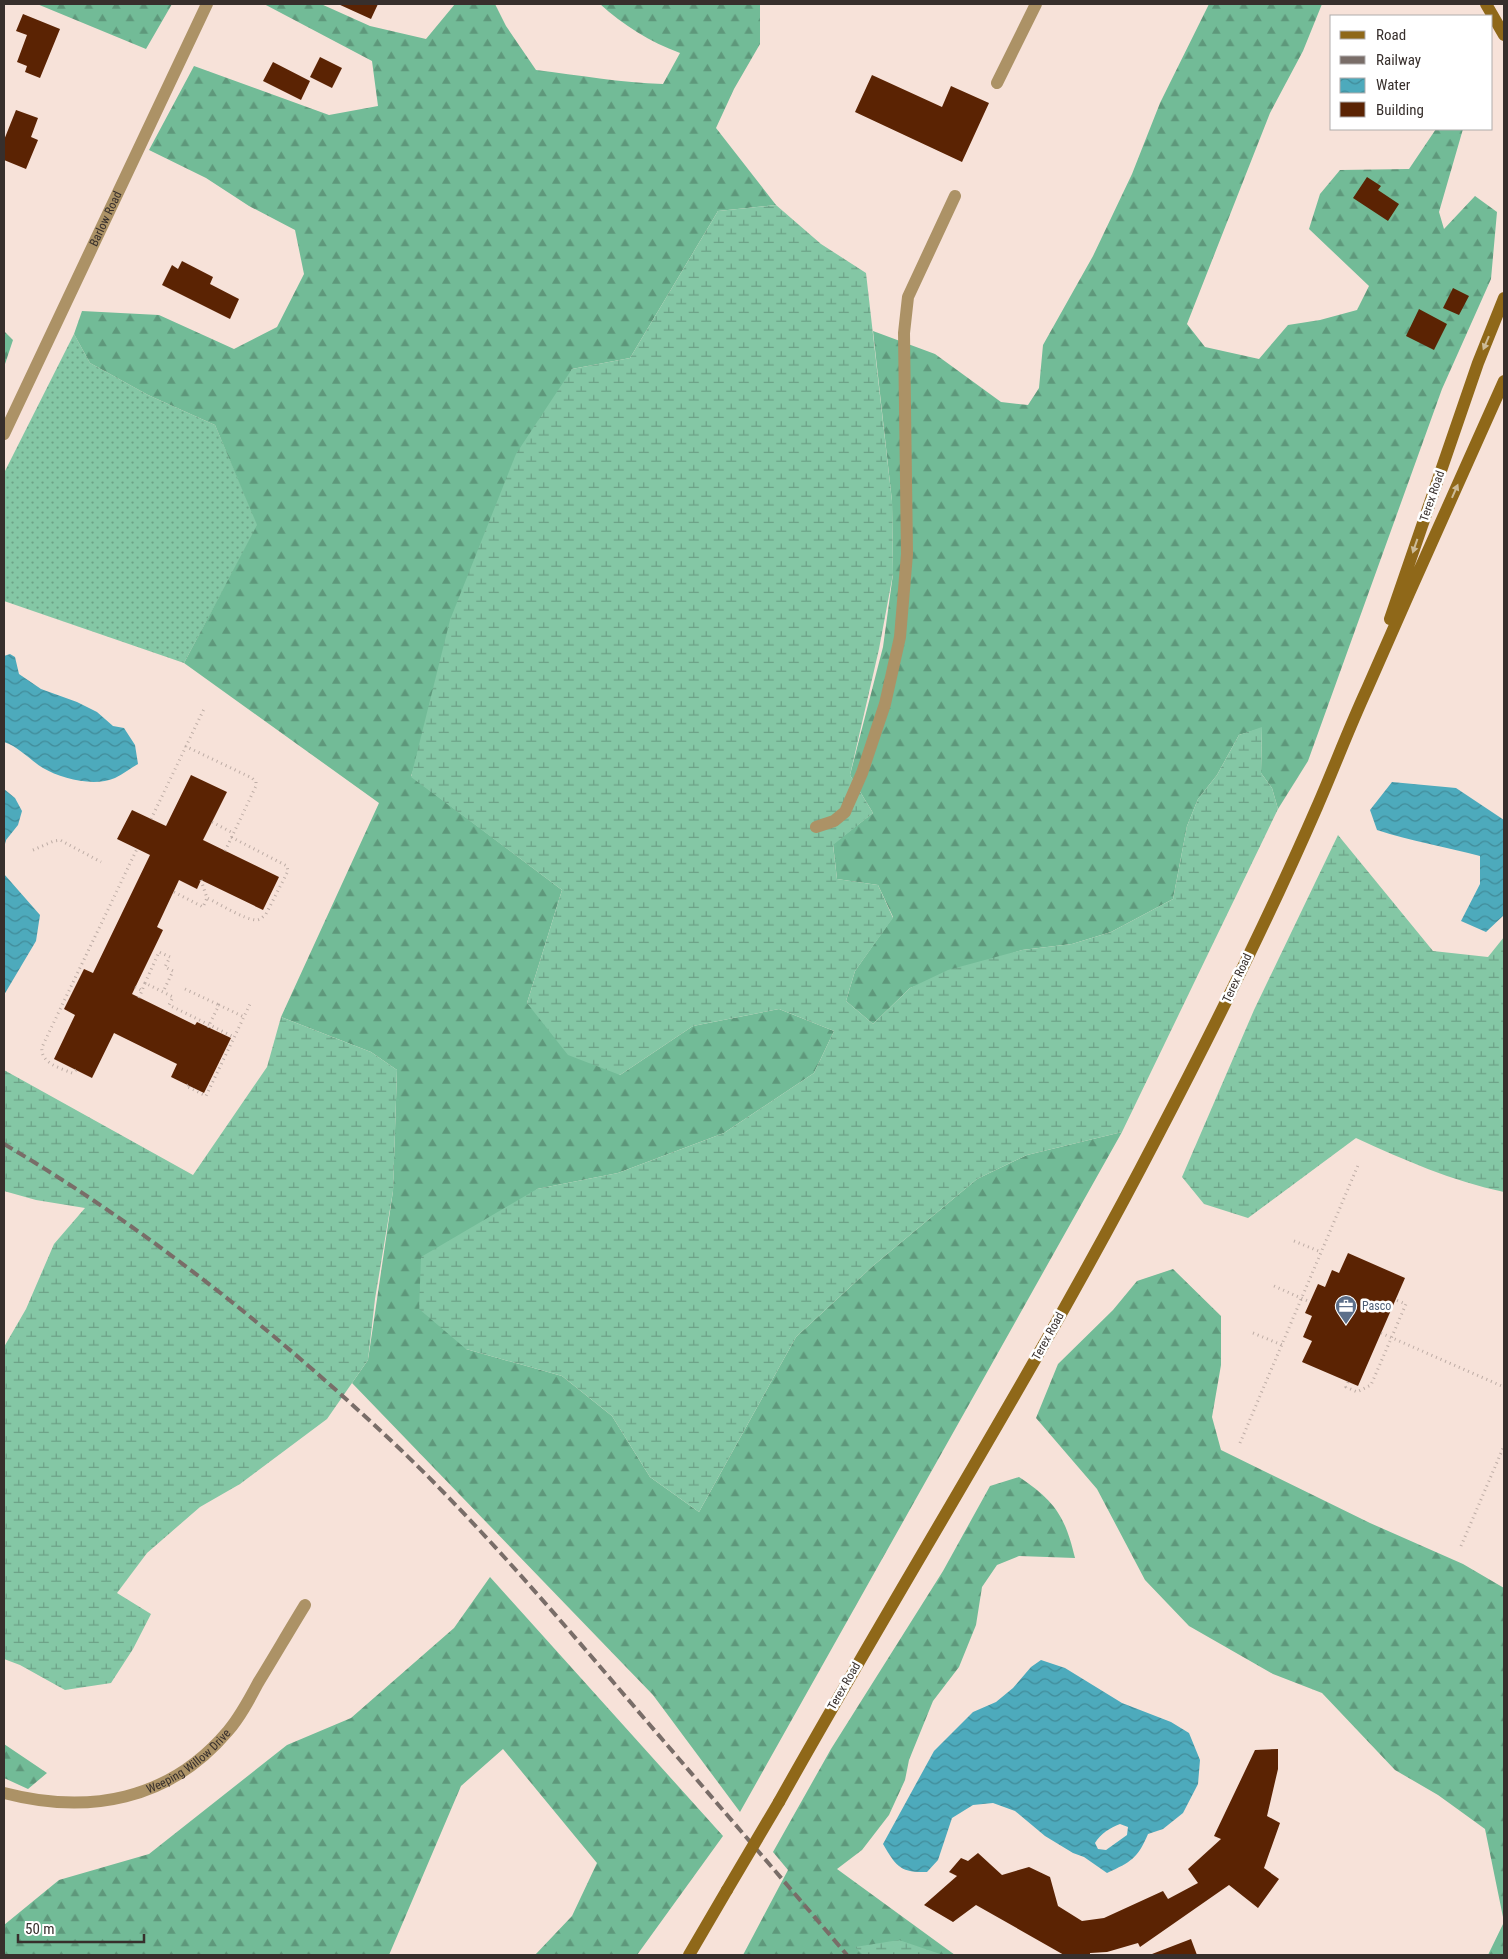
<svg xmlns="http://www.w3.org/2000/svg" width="1508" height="1959" viewBox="0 0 1508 1959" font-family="'Roboto Condensed',sans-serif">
<defs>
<pattern id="grass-dots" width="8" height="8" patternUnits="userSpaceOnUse" patternTransform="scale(1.25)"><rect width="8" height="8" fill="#84c7a5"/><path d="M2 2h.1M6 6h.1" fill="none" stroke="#6da287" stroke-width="1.8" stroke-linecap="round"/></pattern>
<pattern id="forest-firs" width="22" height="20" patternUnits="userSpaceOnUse" patternTransform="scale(1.25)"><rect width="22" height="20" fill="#72bb97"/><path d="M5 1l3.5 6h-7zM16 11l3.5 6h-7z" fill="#5e987b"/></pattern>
<pattern id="wetland-marsh" width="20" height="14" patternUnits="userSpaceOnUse" patternTransform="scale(1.25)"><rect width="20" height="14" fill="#84c7a5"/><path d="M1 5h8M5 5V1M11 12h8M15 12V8" fill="none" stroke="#6da287"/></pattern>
<pattern id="water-waves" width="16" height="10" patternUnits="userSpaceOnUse" patternTransform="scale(1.25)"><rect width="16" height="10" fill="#4daabc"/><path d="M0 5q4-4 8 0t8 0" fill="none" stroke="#418b99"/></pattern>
</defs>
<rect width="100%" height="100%" fill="#f7e2d9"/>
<path fill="url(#grass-dots)" d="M74,334L90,363L148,395L215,425L258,525L184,663L4,601V473Z"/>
<path fill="url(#forest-firs)" d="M37,4H172L146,49Z
M264,4H321L370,26L426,39L455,4H495L506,26L536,70C578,75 622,83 663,84L680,53C650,42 623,25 600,4H760V44L734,89L716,128L776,205L718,211L630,358L572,369L411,776L562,890L527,1003L620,1075L693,1026L779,1009L834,1031L814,1073L724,1133L618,1173L537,1189L466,1349L562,1376L612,1416L650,1477L699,1512L796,1337L874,1265L977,1179L1027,1155L1122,1132L740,1812L653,1695L352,1383L368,1360L393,1191L397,1070L371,1052L281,1017L379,803L184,663L257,525L215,425L148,395L90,363L74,334L82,311L159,315L234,349L277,327L304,274L295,230L249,206L206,178L149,150L194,66L329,115L378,106L372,61Z
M1209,4H1322L1303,51L1270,113L1187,324L1205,347L1259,359L1288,325L1320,320L1357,310L1369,286L1309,229L1320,194L1340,170L1409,169L1436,129H1463L1439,212L1444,229L1475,196L1497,212L1491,279L1442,389L1308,761L1278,809L1272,788L1261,773L1262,728L1239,735L1217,775L1198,799L1187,826L1173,899L1111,932L1072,944L1022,950L910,988L873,1024L846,1001L855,971L893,917L878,885L837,879L833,844L873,813L850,775L883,647L893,574L892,501L873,331L935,354L1001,402L1028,405L1039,388L1043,345L1093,256L1132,174L1160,103Z
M4,331L13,340L4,367Z
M1173,1269L1221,1316V1365L1212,1417L1221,1450L1370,1523L1463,1564L1504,1588V1955H1488L1504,1922L1485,1829L1438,1795L1395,1770L1322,1693L1273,1674L1189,1626L1145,1580L1097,1489L1036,1418L1058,1364L1113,1310L1137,1281Z
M1019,1477C1055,1501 1065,1516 1075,1558L1019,1556L997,1565L982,1587L976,1625L959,1667L933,1701L909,1760L905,1780L889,1815L862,1850L837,1869L955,1955H743L788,1870L773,1852L831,1749L943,1571L990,1486Z
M490,1577L723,1836L637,1955H535L572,1916L597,1863L503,1749L461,1786L389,1955H4V1925L59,1880L149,1854L287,1745L351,1718L454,1628Z
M4,1744L47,1773L28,1789L4,1778Z"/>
<path fill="url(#wetland-marsh)" d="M776,205L821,244L866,273L892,501L893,574L879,649L850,775L873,813L833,845L837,879L878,885L893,918L855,971L846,1001L873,1024L910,988L948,970L1022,950L1072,944L1111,932L1173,899L1187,826L1198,799L1217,775L1239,735L1262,727L1261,773L1272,788L1278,809L1122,1132L1027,1155L977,1179L874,1265L796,1337L699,1512L650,1477L612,1416L562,1376L466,1349L419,1309L421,1257L537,1189L618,1173L724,1133L814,1073L834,1031L779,1009L693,1026L620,1075L568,1055L527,1003L562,890L411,777L450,620L516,454L572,369L630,358L718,211Z
M1338,835L1433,951L1488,957L1504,937V1192C1452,1181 1404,1160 1356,1138L1248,1218L1204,1204L1182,1177L1254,1010Z
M281,1017L371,1052L397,1070L393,1191L375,1299L368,1360L327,1419L240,1484L200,1507L147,1553L117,1593L151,1614L133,1649L111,1683L65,1690L20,1665L4,1659V1347L26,1309L54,1244L85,1208L36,1200L4,1191V1070L193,1175L267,1067Z
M899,1940L943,1955H863L855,1947Z"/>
<path fill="url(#water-waves)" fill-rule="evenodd" d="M10,654L15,657L19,674L41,689L77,702L97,712L113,726L124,728L135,745L138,764C131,768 123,774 115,778C94,787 62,779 43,768C30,760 19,747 4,742V656Z
M1392,782L1456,788L1504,820V915L1486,932L1461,921L1480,884V856C1446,847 1411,841 1377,830L1370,810Z
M4,789L15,798L22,811L18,825L6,840L4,848Z
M4,874L40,915L36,941L4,995Z
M1041,1660L1065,1668L1122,1703L1171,1722L1189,1733L1200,1760L1198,1784L1183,1813L1163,1829L1148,1834C1138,1858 1131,1862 1107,1873L1084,1857L1073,1853L1045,1836L1015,1811L993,1803L973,1805L952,1818L938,1860L927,1872C900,1873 896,1866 883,1844L934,1751L973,1712L996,1702L1013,1688L1031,1667ZM1120,1824L1128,1827L1127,1835L1106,1850L1098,1849L1095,1843C1101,1833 1110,1828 1120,1824Z"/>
<path fill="#5b2303" d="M338,4H378L371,19Z
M23,14L60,29L40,78L25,72L27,66L17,62L27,35L16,31Z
M320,57L342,68L332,88L310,77Z
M273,62L310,81L301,100L263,81Z
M872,75L942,107L951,86L989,103L962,162L855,112Z
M16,110L38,118L31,137L38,140L26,169L4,160V140Z
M1367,177L1381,186L1378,190L1399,204L1388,221L1353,198Z
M182,261L213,277L210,284L239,299L230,319L162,285L172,265L178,269Z
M1453,288L1469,296L1459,315L1443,308Z
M1419,309L1447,324L1434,350L1406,336Z
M191,775L227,792L203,840L279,877L263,910L201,880L197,889L179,880L157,927L163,930L132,994L195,1025L197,1022L231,1038L204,1093L171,1077L177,1064L114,1033L92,1078L54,1059L75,1015L64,1009L84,969L93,973L150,855L117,839L132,810L166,826Z
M1348,1253L1405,1278L1358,1386L1302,1362L1312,1341L1303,1337L1312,1316L1305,1313L1318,1284L1325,1287L1332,1270L1339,1273Z
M1278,1749V1769L1267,1816L1280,1823L1264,1868L1279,1879L1258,1908L1229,1885L1140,1947L1138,1943L1107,1952L1090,1953V1955H1064L976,1905L953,1922L924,1905L957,1876L949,1872L961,1858L968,1861L978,1853L1002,1875L1029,1867L1050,1877L1058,1906L1082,1921L1104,1918L1163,1891L1168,1899L1198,1883L1188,1869L1221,1839L1214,1836L1255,1750Z
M1191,1939L1197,1955H1152V1954Z"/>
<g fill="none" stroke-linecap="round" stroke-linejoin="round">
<path stroke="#bdaca5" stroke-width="3" stroke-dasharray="1 4" stroke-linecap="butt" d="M185,746L252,778L256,782V786L225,851
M151,819L204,709
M212,822L233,833
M33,850L54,841L60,840L101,862
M201,880L207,898C220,904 243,919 256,920C260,920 263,917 266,914L288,871L287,866L231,837
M174,892L203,907L207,898
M145,983L159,952L170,957L165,967L173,971L163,992
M135,987L141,990
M185,989L219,1005
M139,998L145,983L173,997L169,1005L234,1037
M209,1028V1025L219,1005L244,1017
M76,1070L72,1073C60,1068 40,1063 42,1047L137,849
M188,1085L186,1086L206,1096L251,1002
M1294,1241L1321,1252
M1274,1286L1310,1302
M1253,1333L1282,1345
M1381,1333L1504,1387
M1348,1382L1346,1387L1357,1392L1371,1385L1406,1304L1396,1300
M1240,1443L1359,1163
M1461,1546L1504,1446"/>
<g stroke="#ac9266" stroke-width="12">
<path d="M997,83L1036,4"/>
<path d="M816,827L834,821L845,812L862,773L885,704L900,637L907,554L904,333L908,297L955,196"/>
<path id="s1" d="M4,1793C88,1815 169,1801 228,1731C240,1717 249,1700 258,1683C274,1657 289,1631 305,1605"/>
</g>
<path stroke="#ac9266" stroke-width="12" id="s2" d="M4,434L207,4"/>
<path stroke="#8f6819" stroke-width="12" d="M1486,4L1504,35
M1390,619L1478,363L1504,298
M779,1802C903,1580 1039,1365 1156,1139C1213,1030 1268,920 1317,807C1334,768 1349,728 1367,689C1412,586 1458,483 1504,381
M689,1955L727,1890"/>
<path stroke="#796d68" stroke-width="4" stroke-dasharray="10 5" stroke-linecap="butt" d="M4,1144C148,1229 280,1335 401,1450C479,1525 550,1608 620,1690C696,1779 772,1867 847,1955"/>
<path stroke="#8f6819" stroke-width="12" d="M727,1890L779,1802"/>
</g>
<defs><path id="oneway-solid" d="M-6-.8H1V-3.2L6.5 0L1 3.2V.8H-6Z" transform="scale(1.25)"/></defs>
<g fill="#cdbb98">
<use href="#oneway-solid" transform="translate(1486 343) rotate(113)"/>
<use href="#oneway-solid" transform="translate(1455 491) rotate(-66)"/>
<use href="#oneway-solid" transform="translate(1415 546) rotate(109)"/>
</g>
<defs>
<g id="office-pin" transform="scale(1.125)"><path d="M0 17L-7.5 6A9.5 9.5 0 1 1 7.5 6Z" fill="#5c6f8a" stroke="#fff"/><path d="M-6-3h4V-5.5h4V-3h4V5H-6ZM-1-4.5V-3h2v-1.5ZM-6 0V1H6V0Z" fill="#fff"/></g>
</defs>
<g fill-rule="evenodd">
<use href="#office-pin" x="1346" y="1306"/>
</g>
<g text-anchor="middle" stroke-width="5" stroke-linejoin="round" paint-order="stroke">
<g font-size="12" fill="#372f2c" stroke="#fff">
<text dy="4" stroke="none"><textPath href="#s2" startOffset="238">Barlow Road</textPath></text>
<text transform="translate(1432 496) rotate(-71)" y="4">Terex Road</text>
<text transform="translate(1237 978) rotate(-65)" y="4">Terex Road</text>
<text transform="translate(1048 1336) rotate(-61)" y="4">Terex Road</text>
<text transform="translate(844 1686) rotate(-60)" y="4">Terex Road</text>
<text dy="4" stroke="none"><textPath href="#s1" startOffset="196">Weeping Willow Drive</textPath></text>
</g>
<g font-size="12" fill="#4e5e75" stroke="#fff" text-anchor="start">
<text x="1362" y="1310">Pasco</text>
</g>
</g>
<rect width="1508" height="1959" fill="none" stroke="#372f2c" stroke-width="10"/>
<rect x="1330" y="15" width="162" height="115" fill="#ffffff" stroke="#afacab"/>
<rect x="1340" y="31" width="25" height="8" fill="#8f6819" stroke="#afacab"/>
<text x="1376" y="40" font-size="15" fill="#372f2c">Road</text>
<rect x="1340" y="56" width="25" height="8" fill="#796d68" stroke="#afacab"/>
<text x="1376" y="65" font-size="15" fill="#372f2c">Railway</text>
<rect x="1340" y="78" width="25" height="15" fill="url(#water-waves)" stroke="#afacab"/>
<text x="1376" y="90" font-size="15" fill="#372f2c">Water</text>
<rect x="1340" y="102" width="25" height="15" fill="#5b2303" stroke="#afacab"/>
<text x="1376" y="115" font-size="15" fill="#372f2c">Building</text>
<path d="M18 1934v8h126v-8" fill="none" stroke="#372f2c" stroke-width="2.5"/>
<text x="25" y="1934" font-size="15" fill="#372f2c" stroke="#ffffff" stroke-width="4" paint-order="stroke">50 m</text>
</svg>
